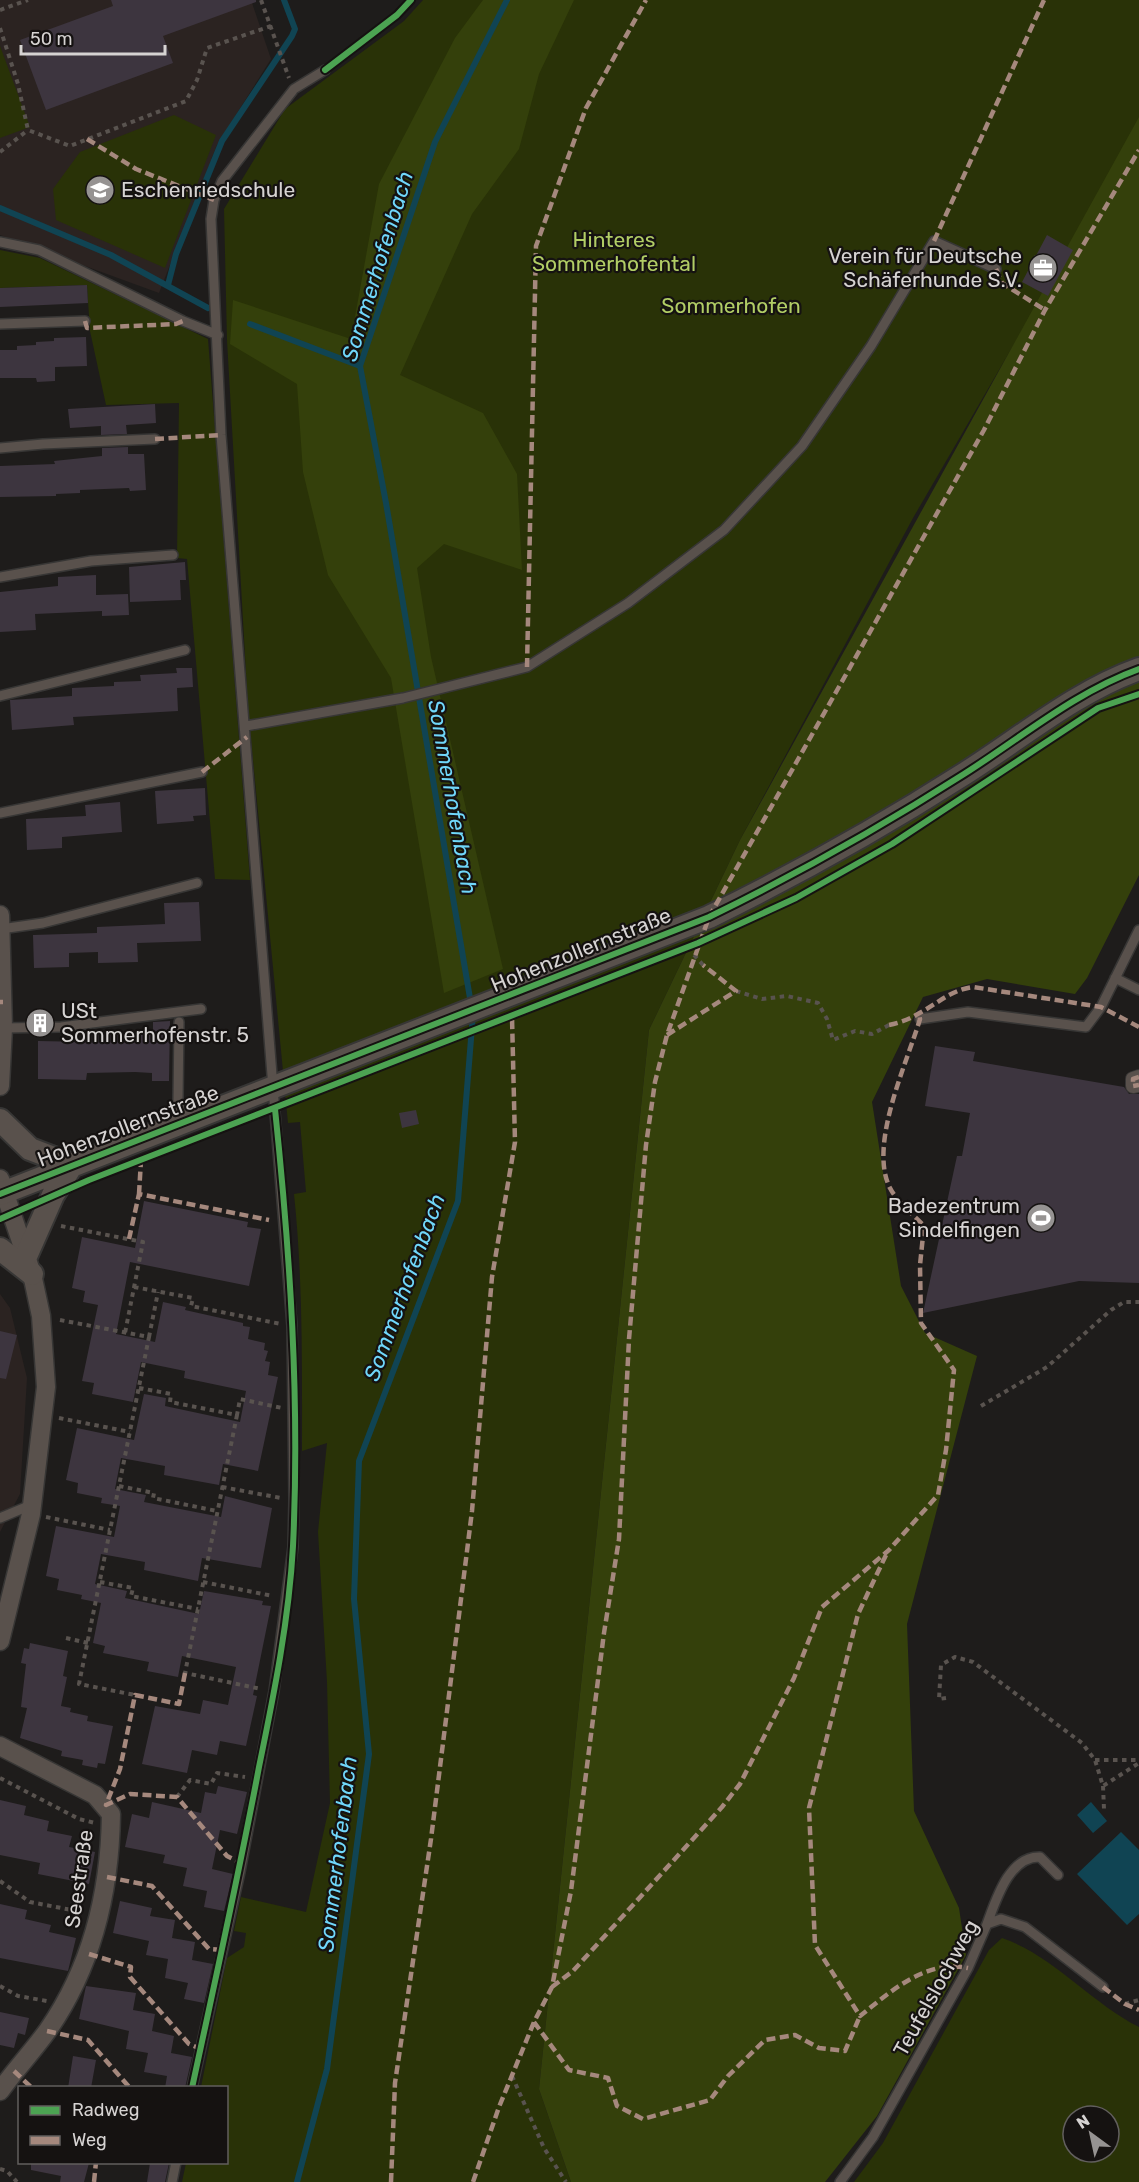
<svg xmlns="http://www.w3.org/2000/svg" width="1139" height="2182" viewBox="0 0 1139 2182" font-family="Rubik,sans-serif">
<rect width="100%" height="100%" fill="#1e1c1b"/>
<path fill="#2b2321" d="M0,0H251L271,59L217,145L159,293L0,235Z
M0,1294L10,1308L27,1378L20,1494L0,1532Z"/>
<path fill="#293207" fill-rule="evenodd" d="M423,0H1139V119L1035,308L913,518L740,840L649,1030L539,2089L571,2182H182L186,2163L226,2162V2088L201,2087L227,1958L244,1947L246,1933L234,1931L241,1897L306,1912L330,1803L327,1682L318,1532L327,1443L302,1451C302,1365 303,1279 294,1194L306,1192L300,1122L288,1123L248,708L227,340L224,209L285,109L404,21Z
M0,46L30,127L0,138Z
M174,115L216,135L165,268L56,220L53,189L80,152Z
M0,250L40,258L208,339L250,880L215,879L187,559L177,558L179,403L106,405L90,331L87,285L0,288Z
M1002,1938C1054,1956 1090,2002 1139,2027V2182H854L883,2143L989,1950ZM1073,2116H1109V2152H1073Z"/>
<path fill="#34400b" d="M483,0H574L539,74L519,149L472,214L400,375L483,413L517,474L522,570L444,544L417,568L431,657L503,969L444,993L391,678L328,575L303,472L297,384L230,344L233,300L351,339L379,184L455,38Z
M1139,117V875L1087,978L1075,994L987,979L923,997L872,1102L901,1286L925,1333L977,1356L907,1624L914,1811L959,1908L966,1955L877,2116L825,2182H571L539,2089L649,1030L740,840Z"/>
<path fill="#104453" d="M1091,1802L1107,1821L1093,1833L1077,1815Z
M1121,1832L1139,1850V1914L1127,1925L1077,1874Z"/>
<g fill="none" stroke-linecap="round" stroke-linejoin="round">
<path stroke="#104453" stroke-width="6" d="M0,208L111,255L208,308
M168,285L176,254L222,141L292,36L295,29L284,0
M250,324L360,366
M471,1004L386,503L360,366L435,142L507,0
M297,2182L327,2069L369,1754L354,1599L359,1461L458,1201L473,1014"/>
</g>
<path fill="#3d353f" d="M111,0H256V2L163,36L173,63L46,110L20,40L113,6Z
M1047,235L1073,250L1048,296L1022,282Z
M87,285L88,303L0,307V288Z
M86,337L87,366L55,367V381L37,382L36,378H0V350H17V346L36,345V342L54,341V338Z
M155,404L156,423L126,425L127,434L101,435V426L70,428L68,409Z
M128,447V454H144L146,490L130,491L129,488L80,490V493L56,494V496L0,497V466L55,464L54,461L102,456V448Z
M185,562L186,580H180L181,600L130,602L129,567Z
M96,575V595L128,594L129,615L102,616V611L35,614L36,630L0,632V592L58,586V577Z
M176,668H192L193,687L177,688L178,711L73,717L74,725L12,730L10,700L72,696V688L114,686V682L141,681L140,675L177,673Z
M205,788L206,815L193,816L194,821L157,824L155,791Z
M120,802L122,832L62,837V848L27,850L26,819L86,816L85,805Z
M199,902L201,941L137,943L138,962L98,963V952L69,953V967L34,968L33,935L97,933V927L165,924L164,903Z
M170,1021L169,1081H152V1073L135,1072L87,1073L86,1080L38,1079V1041L87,1042V1034L153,1035V1022Z
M935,1046L975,1052L973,1061L1124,1087L1129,1094H1139V1283L1079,1281L923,1313L957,1156H962L970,1113L925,1106Z
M416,1110L419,1124L402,1128L399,1113Z
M144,1201L248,1222L247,1227L261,1229L249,1286L130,1262L116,1334L155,1342L163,1302L186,1307L185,1310L243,1323V1326L250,1327L248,1339L265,1343L264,1350L268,1351L265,1361L270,1362L268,1375L278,1377L258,1471L223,1464L219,1485L164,1475L165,1466L121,1458L115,1489L146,1495L144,1502L221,1517L225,1496L272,1508L261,1568L202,1558L198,1581L144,1570L145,1562L101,1554L95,1584L127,1591L125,1598L199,1614L204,1591L263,1601L262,1605L271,1606L253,1695L257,1696L246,1746L220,1741L217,1755L192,1750L187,1773L142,1764L155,1706L200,1714L203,1700L228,1705L236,1667L182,1656L178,1677L147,1671L149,1662L103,1653L105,1646L93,1643L101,1603L81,1599L82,1595L57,1590L59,1579L46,1576L56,1526L114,1537L120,1506L101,1503L102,1498L77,1493L78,1483L66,1480L77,1428L134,1440L144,1394L166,1398L165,1406L240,1422L246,1391L184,1378L185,1371L141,1362L133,1402L92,1394L94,1383L82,1381L98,1305L83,1302L85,1291L72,1288L82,1237L135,1248Z
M0,1331L17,1335L6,1379L0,1378Z
M30,1643L68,1651L63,1676L67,1677L61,1706L71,1708L70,1712L88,1716L87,1721L113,1726L105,1764L98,1763L97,1768L82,1765L83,1760L61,1756L62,1751L20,1738L27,1708L21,1707L26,1664L21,1663L24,1648L29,1649Z
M218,1786L247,1792L237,1834L220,1830L212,1869L233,1874L224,1911L204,1907L207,1891L183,1886L187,1868L163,1863L165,1855L125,1847L132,1814L149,1818L152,1802L201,1813L205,1792L216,1794Z
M0,1800L26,1806L24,1815L49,1821L47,1831L72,1836L69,1847L95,1852L89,1884L38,1874L40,1863L0,1855Z
M120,1901L152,1908L150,1916L175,1920L172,1938L195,1942L192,1960L213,1964L204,2003L184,1999L188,1983L165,1978L168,1959L146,1955L149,1941L113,1933Z
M0,1904L27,1910L25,1919L51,1925L49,1932L76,1938L68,1971L0,1958Z
M86,1986L136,1993L133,2010L155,2014L152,2031L174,2036L171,2053L192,2057L185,2088H165L167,2076L144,2072L148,2053L126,2049L129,2031L79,2019Z
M0,2012L29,2018L25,2035L18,2033L14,2048L0,2045Z
M73,2056L96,2060L91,2088H68Z
M31,2163H89L84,2182H60L61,2176L31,2170Z
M150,2163H169L165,2182H147Z"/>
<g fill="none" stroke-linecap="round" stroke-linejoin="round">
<g stroke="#373635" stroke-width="12">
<path id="service" d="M0,242L39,250L183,321L218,335
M0,324L85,321
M0,448L43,444L155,439
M0,577L91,561L173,555
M0,696L185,650
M246,726L403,698L527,667L628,603L724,530L802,446L871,346L934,241L996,269
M0,813L202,772
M1,929L43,923L197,883
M1115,978L1139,990
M920,1019L968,1012L1086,1027L1101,1007L1139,930
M179,1022L178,1100L182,1123
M3,1028L61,1027L201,1009
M0,1518L31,1505
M987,1924C996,1900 1009,1856 1040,1857L1058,1875
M192,2088L240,1872L274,1691L293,1547L294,1501L292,1326L221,435L211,219L214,200L222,181L294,89L325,70
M172,2182L176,2162
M840,2182L873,2137L968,1968L987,1924L1001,1919L1025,1927L1103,1987"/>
</g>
<g stroke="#373635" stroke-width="16">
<path id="pedestrian" d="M1139,1077L1133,1079V1086L1139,1085"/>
</g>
<g stroke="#373635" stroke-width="21">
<path id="minor" d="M0,915L3,1028L0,1086
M0,1179L32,1274L41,1316L46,1387L31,1514L0,1641
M0,1746L95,1795L111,1814C110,1892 93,1965 48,2030C33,2051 15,2070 0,2091"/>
</g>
<g stroke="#373635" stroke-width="26">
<path id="tertiary" d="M0,1120L30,1149L72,1165
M0,1194L709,917C797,874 881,827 964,774C1021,738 1075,692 1139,669
M0,1249L32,1274
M27,1254L53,1195L72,1165"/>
</g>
<path stroke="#59534f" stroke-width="4" stroke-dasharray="4.5 4.5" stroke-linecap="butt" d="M261,0L289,78
M0,10L28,0
M0,28L18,84L28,130L70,146L186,101L197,80L207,48L271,26
M0,152L28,130
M694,955L703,965
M736,991L762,999L787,996L818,1003L827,1019L833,1040L855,1031L872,1034L889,1025
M61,1226L143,1242L125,1333
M134,1287L193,1298L191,1306L281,1324
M60,1320L149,1337L79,1684L135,1695
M149,1337L158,1292
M139,1388L171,1394L170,1402L237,1415L240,1399L282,1408
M981,1406L1047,1367L1111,1310L1124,1302H1139
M237,1415L185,1673L261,1689
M59,1418L130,1432
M119,1486L154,1493L153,1498L217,1511
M222,1487L281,1498
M46,1517L110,1530
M100,1582L133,1588L131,1596L198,1609
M203,1582L273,1596
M66,1638L88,1643
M946,1698L939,1699L941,1665L955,1657L973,1662L1082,1743L1095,1760L1103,1786L1139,1763
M1095,1760H1139
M0,1778L79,1819L95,1823
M1103,1786L1104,1809
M177,1797L190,1780L211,1784L217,1773L245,1777
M0,1881L30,1902L82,1912
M0,1986L18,1996L47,2001
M1125,2004L1139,2000
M512,2076L544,2148L566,2182
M0,2169L7,2171L17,2182"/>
<use href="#service" stroke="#59514c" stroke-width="9"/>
<use href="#pedestrian" stroke="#59514c" stroke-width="14"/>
<use href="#minor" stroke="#59514c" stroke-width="18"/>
<use href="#tertiary" stroke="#59514c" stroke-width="22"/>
<path stroke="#a5887d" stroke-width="4.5" stroke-dasharray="9 4.5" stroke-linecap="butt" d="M87,139L136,169L214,200
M934,241L1044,0
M996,269L1002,283L1045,310
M85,321L87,328L176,324L183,321
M155,439L221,435
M527,667L536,246L586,108L646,0
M202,772L247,737
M0,1002H3
M889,1025C898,1023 908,1020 916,1015C936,1005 950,990 973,987L1101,1007L1139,1027
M667,1035L736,991L703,965
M1139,1077L1133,1079V1086L1139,1085
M139,1194L141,1160
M129,1239L139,1194L269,1220
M886,1555L858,1614L809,1808L815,1945L860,2016C890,1992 926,1959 968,1968
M185,1673L179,1704L135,1695L120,1769L106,1805L130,1794L177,1797L227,1856L241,1863
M107,1877L152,1886L209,1949L222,1950
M89,1954L131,1967L130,1977L189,2044L201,2049
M552,1987L573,1971L722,1807L740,1784L794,1678L822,1607L889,1550L938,1495L946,1450L954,1370L921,1323L920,1265L924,1226C914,1215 897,1202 890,1188C868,1145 907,1063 920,1019L919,1014
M1103,1987L1125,2004L1139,2010
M534,2022L569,2070L608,2078L617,2106L643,2119L710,2100L728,2076L765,2040L795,2035L819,2048L845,2051L860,2016
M47,2031L88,2040L130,2088
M14,2071L32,2088
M94,2182L96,2162
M391,2182L395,2083L431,1839L472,1511L492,1277L515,1142L512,1017
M473,2182L499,2107L534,2022L552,1987L571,1891L604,1633L619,1539L629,1339L646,1145L655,1082L667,1035L709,917L984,430L1045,310L1139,150"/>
<g stroke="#151211" stroke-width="10">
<path id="cycleway" d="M325,70L397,15L411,0
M0,1194L709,917C797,874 881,827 964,774C1021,738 1075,692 1139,669
M0,1219L89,1180L698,943L796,898L892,844L1098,708L1139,694
M192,2088C215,1981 239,1874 259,1767C274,1694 289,1620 293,1546C300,1400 290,1253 275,1109"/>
</g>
<use href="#cycleway" stroke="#4ca352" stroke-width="6"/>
</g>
<defs>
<g id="school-disc" transform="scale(1.5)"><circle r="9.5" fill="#969392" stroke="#151211"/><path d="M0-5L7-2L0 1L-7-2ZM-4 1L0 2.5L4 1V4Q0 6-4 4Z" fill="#fff"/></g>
<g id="office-disc" transform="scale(1.5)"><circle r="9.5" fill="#969392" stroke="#151211"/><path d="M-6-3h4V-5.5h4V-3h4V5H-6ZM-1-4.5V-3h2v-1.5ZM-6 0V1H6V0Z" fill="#fff"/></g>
<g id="building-disc" transform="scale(1.5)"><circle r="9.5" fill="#969392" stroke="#151211"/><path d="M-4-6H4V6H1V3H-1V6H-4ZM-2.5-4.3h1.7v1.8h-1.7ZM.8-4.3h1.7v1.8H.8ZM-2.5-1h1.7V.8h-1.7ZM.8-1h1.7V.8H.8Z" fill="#fff"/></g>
<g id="stadium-disc" transform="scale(1.5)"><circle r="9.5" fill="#969392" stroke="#151211"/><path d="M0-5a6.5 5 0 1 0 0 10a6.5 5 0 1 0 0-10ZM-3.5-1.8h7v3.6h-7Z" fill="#fff"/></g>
</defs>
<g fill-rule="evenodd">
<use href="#school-disc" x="100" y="190"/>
<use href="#office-disc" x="1043" y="268"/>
<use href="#building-disc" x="40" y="1023"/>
<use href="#stadium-disc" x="1041" y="1218"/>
</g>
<g text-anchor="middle" stroke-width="4.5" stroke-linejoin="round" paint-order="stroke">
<g font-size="21" fill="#d6d3d2" stroke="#151211" text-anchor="start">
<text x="121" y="197">Eschenriedschule</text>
<text x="1022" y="263" text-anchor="end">Verein für Deutsche<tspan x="1022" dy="24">Schäferhunde S.V.</tspan></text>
<text x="61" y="1018">USt<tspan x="61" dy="24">Sommerhofenstr. 5</tspan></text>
<text x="1020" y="1213" text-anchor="end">Badezentrum<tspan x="1020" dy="24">Sindelfingen</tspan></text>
</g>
<g font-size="21" fill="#b1cd65" stroke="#151211">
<text x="614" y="247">Hinteres<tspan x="614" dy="24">Sommerhofental</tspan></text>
<text x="731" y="313">Sommerhofen</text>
</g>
<g font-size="21" fill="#d6d3d2" stroke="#151211">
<text transform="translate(581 950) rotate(-22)" y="7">Hohenzollernstraße</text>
<text transform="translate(128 1126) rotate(-21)" y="7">Hohenzollernstraße</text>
<text transform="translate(79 1879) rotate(-82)" y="7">Seestraße</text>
<text transform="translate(936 1988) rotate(-61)" y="7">Teufelslochweg</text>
</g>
<g font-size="22" font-style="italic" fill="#70d7fa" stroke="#151211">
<text transform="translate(377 266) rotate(-73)" y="8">Sommerhofenbach</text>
<text transform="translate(453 797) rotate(80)" y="8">Sommerhofenbach</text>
<text transform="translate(404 1287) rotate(-70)" y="8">Sommerhofenbach</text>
<text transform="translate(337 1854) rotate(-83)" y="8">Sommerhofenbach</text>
</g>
</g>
<rect x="18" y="2086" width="210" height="78" fill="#151211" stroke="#625f5e" stroke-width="1.5"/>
<rect x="30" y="2106" width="30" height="9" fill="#4ca352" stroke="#625f5e" stroke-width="1.5"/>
<text x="72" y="2116" font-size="18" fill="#d6d3d2">Radweg</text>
<rect x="30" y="2136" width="30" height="9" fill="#a5887d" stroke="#625f5e" stroke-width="1.5"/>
<text x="72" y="2146" font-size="18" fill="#d6d3d2">Weg</text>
<g transform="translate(1091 2134) rotate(327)"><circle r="28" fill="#151211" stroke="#625f5e" stroke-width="1.5"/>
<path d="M0-4.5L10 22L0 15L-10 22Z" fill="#969392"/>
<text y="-9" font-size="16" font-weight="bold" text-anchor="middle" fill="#d6d3d2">N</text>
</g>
<path d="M21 45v9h144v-9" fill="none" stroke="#d6d3d2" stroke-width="3"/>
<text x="30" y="45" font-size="18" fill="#d6d3d2" stroke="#151211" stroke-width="4.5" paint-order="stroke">50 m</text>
</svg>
